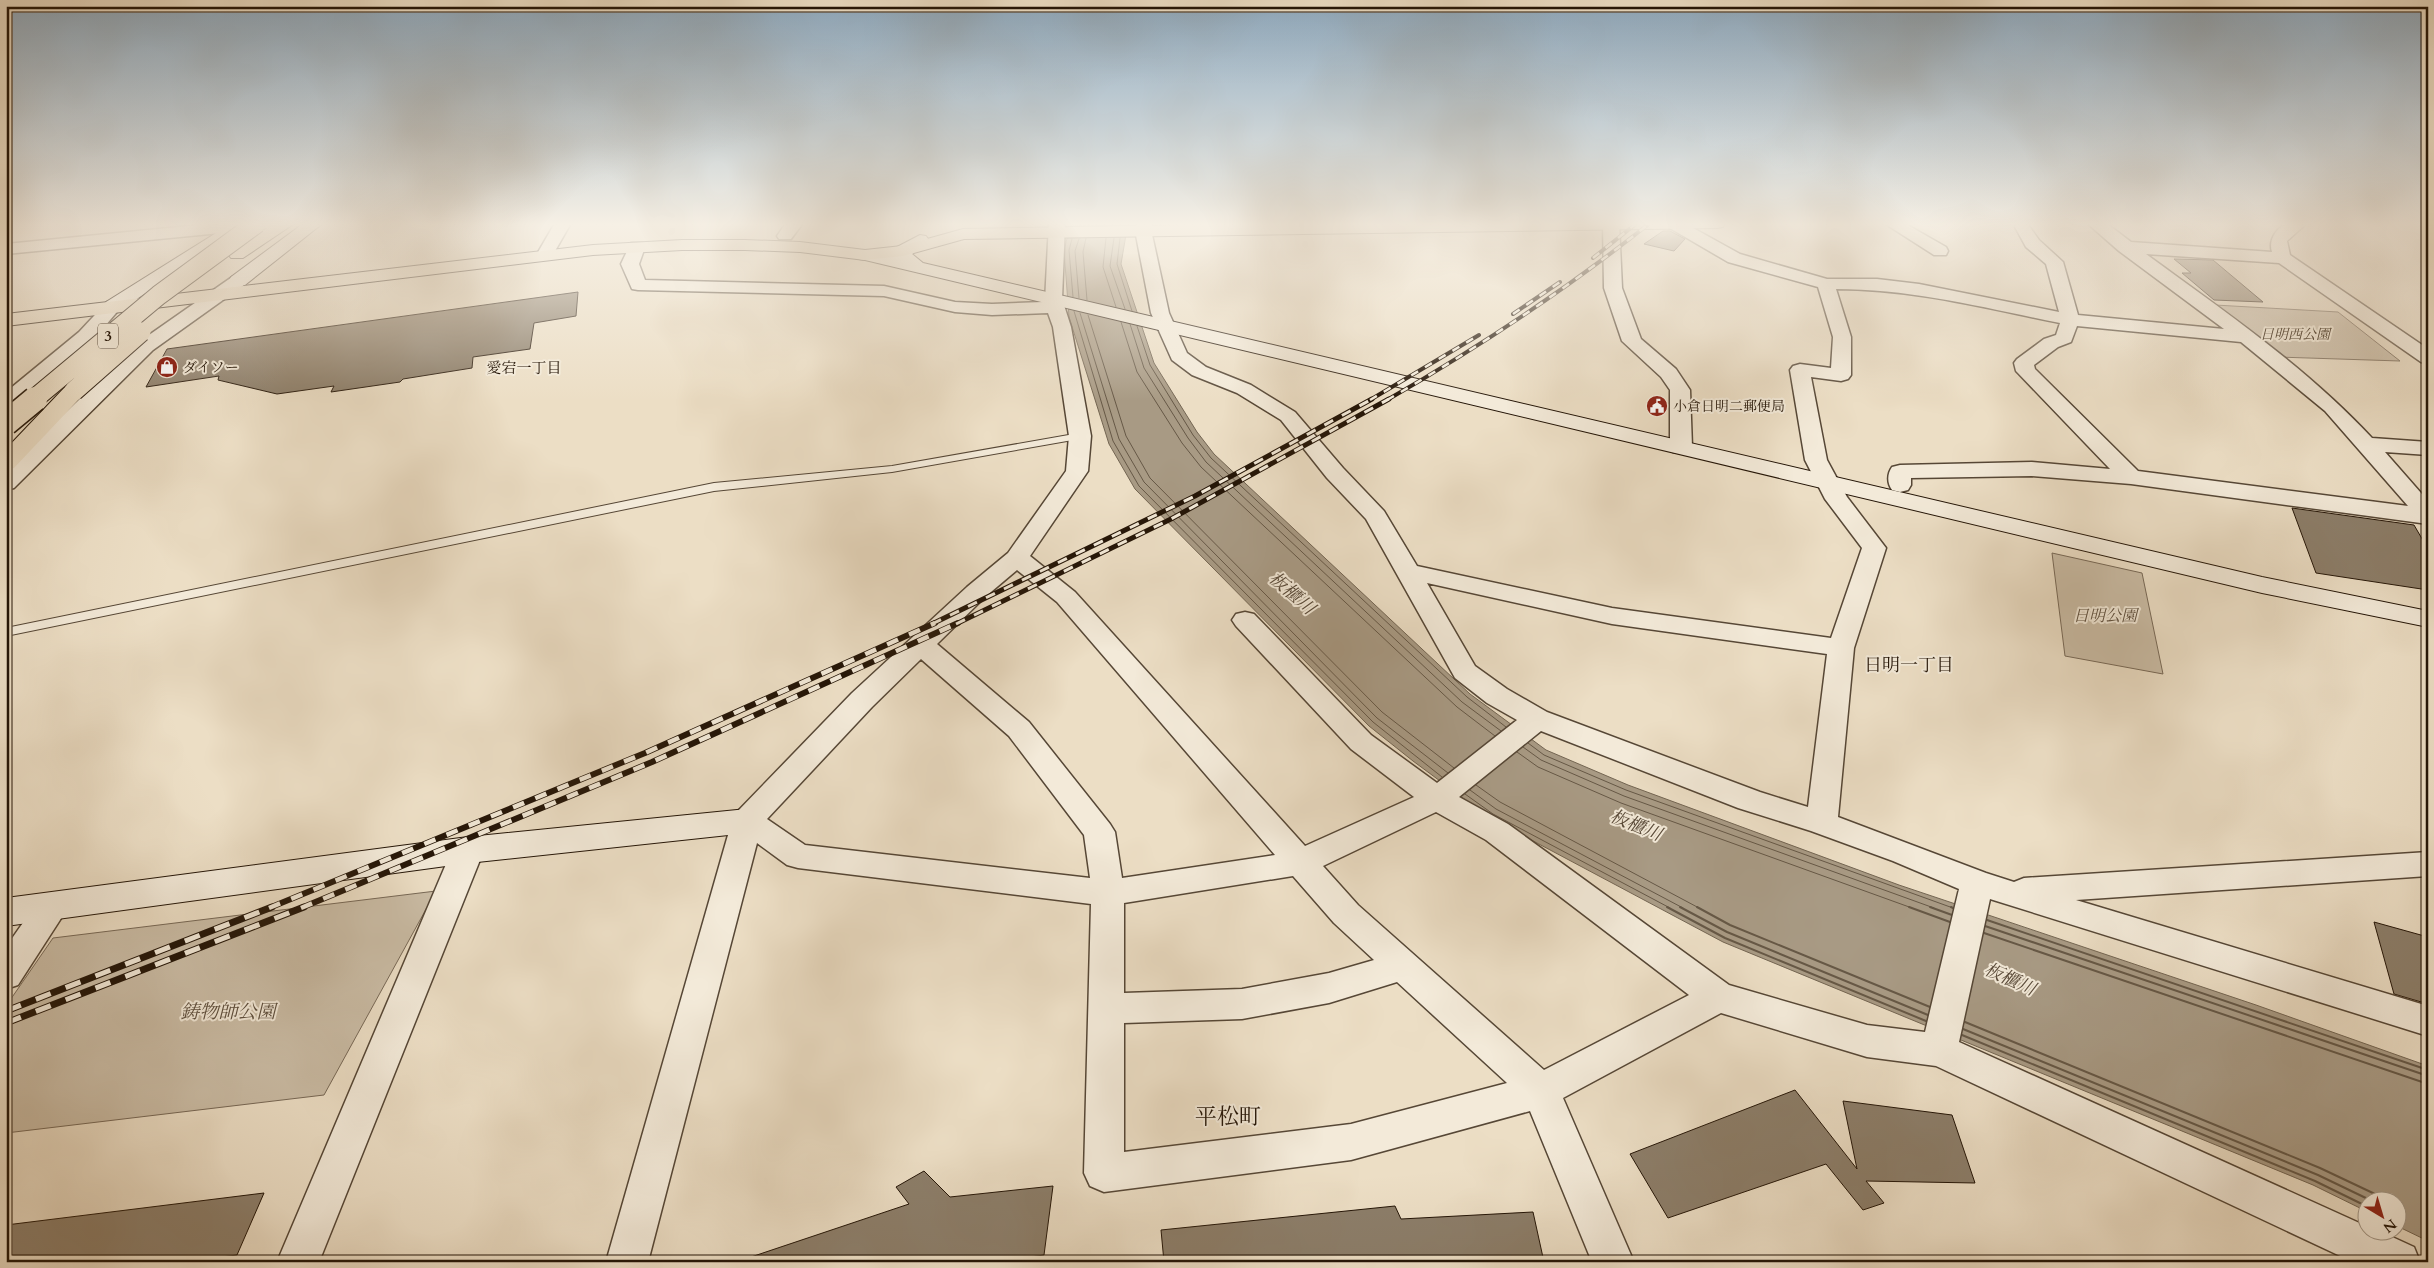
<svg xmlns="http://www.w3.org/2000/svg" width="2434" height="1268" viewBox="0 0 2434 1268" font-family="Cardo,'Noto Serif JP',serif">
<rect width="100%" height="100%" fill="#ecdec5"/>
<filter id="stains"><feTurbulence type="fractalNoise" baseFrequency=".004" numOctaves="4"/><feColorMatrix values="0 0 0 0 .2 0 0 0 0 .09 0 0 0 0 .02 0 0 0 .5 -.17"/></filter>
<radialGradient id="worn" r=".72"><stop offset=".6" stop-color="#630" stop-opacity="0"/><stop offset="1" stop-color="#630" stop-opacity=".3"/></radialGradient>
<path fill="#cabca5" stroke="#776856" d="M2215,305L2338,312L2400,361L2277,357Z
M2052,553L2142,573L2163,674L2065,656Z
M436,891L324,1095L6,1133V1006L53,938Z"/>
<path fill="#a89a84" stroke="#736552" d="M1071,223H1128L1121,264L1154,363L1197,432L1214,454L1470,694L1546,750L1628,785L1899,885L2256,1005L2428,1066V1241L2397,1226L2396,1200H2366V1211L2313,1185L1723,942L1490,818L1413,761L1369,726L1135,489L1109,444L1069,317L1064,250Z"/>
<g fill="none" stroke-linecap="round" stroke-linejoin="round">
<path stroke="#665846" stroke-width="1" d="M1086,238L1083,252L1087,300
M1106,238L1103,267L1116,307
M1114,238L1110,266L1125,309
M1120,238L1117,264L1132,311
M1072,239L1069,250L1073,297
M1079,239L1075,251L1079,298
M1074,311L1113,441L1139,486L1373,722L1442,777
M1080,313L1119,439L1144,482L1377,718L1448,773
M1088,315L1126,436L1150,478L1382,712L1454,768
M1121,322L1137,372L1182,443L1201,467L1457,707L1495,736
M1130,324L1144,368L1188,438L1206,462L1462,702L1501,731
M1137,326L1150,365L1193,435L1211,458L1467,697L1506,727
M1528,743L1544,755L1626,790L1953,908
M1523,747L1541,760L1624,796L1934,908
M1517,752L1538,767L1621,803L1912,908
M1476,785L1500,802L1699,908
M1470,790L1496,809L1683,908
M1465,794L1493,814L1670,908"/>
<path stroke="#665846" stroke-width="2" d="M1667,907L1725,938L1926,1021
M1680,907L1727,932L1928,1015
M1697,907L1730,925L1930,1007
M1909,907L1950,922
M1930,907L1952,915
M1951,907L1953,908
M1987,920L2428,1070
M1985,926L2428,1076
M1984,933L2428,1084
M1965,1022L2320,1168L2375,1194L2382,1200
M1963,1029L2318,1175L2370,1200
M1962,1035L2315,1181L2366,1206"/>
</g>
<path fill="#8c7e6a" stroke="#241507" d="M1663,231H1670L1685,239L1674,251L1644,244Z
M2174,259L2213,260L2263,302L2214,300L2182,273H2191Z
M578,292L576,316L534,323L530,349L473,357L472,368L403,379L400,382L331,392L334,386L277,394L218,380L219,376L146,387L167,349Z
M2292,508L2414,525L2428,549V590L2316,573Z
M2374,922L2428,937V1004L2394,994Z
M1795,1090L1857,1169L1843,1101L1952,1115L1975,1183L1866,1181L1884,1203L1863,1210L1826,1164L1668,1218L1630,1154Z
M924,1171L950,1197L1053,1186L1044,1255L994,1262H748V1258L909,1204L896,1187Z
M264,1193L237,1255L181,1262H6V1225Z
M1395,1206L1401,1219L1533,1212L1544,1262H1164L1161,1230Z"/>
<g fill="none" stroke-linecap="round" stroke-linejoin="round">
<g stroke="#564736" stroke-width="2">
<path id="lane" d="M1080,433L1084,434V438L892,472L714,491L6,636V628L714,483L892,466Z"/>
</g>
<g stroke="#564736" stroke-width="3">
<path id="street" d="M219,223H278L270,228L6,254V244Z
M555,223H571L551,258H539L537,254Z
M786,223H803L791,239H779L777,236Z
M1049,223H1065L1062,299L1071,327L1091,436L1088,471L1030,556L1075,592L1305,846L1414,797L1351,749L1236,626L1232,620L1236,614L1245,612L1254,614L1371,735L1437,783L1517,720L1487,703L1455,678L1366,519L1327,478L1281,420L1237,393L1192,375L1172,360L1151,313L1135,230L1136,223H1152L1151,230L1169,313L1187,353L1206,367L1251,385L1295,412L1343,468L1384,511L1417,566L1612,608L1831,638L1862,548L1825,499L1805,460L1790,370L1793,366L1800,364L1831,368L1833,337L1818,287L1728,262L1668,227L1666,223H1684L1740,254L1827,279H1877L1919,284L2059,312L2046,264L2026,247L2015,227L2017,224L2027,223L2039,240L2063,262L2078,315L2224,329L2119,251L2087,223H2106L2131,242L2272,252C2268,240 2277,226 2290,223C2295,222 2302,223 2307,223L2287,241L2290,255L2428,349V364L2421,362L2279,263L2146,254C2224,311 2306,367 2372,438L2428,442V455L2385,452L2428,501V524L2131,484L2032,476L1911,478V485L1908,490L1900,492L1892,490C1887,483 1887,474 1892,467L1900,465L2032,462L2110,469L2016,371L2014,363L2017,359L2044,339L2056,335L2060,323C1985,308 1913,289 1836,289L1851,337V375L1848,379L1841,381L1811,377L1827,460L1847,497L1886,548L1854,648L1838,817L1986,873L2014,882L2024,878L2428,852V876L2076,900L2428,1006V1036L1990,899L1959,1042L2366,1226V1230H2377L2414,1247L2420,1262H2353L1936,1066L1867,1057L1721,1013L1563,1098L1634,1262H1592L1530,1111L1351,1160L1104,1192L1090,1186L1084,1173L1091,904L798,868L787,865L757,843L648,1262H606L732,821L736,813L852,693L967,587L1008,553L1066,471L1069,436L1053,327L1048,313L992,315L955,312L884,296L638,290L632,289L621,264L631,243H643L645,247L639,264L645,280L884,286L955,302L992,304L1043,302H1045ZM2077,326L2241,342L2325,411L2408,506L2138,471L2035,369L2034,365L2058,347L2071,342ZM1017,570L1057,602L1275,855L1122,878L1115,832L1110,824L1029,722L937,644L985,597ZM1427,583L1612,624L1827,654L1808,807L1760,792L1547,712L1507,689L1475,666ZM921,659L1009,736L1084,835L1090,878L805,845L767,819L872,707ZM1541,731L1738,808L1811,831L1893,861L1959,889L1925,1032L1867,1025L1729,985L1508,824L1459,797ZM1436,812L1486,840L1689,995L1544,1070L1358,905L1323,866ZM1293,876L1334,923L1374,960L1329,973L1242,989L1124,993V903ZM1397,982L1507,1083L1351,1124L1124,1152V1023L1242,1019L1329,1003Z
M1603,223H1619L1622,288L1641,339L1676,369L1690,390L1692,447L1689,452L1681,453L1673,452L1670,447V390L1661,377L1622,341L1604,288Z
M1884,223H1904L1946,247L1948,251L1946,255H1934Z
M238,276L244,277L247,281L244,285L153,350L14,488L6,490V470L139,342L232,277Z
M113,301L119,302L122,306L93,340L13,406L6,408V392L79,332L107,302Z
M468,838L479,842L484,850L319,1262H277L452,850L457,842Z
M53,893L65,897L69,906L18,985L6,989V947L41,897Z"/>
</g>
<g stroke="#241507" stroke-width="2">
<path id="secondary" d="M232,223H252L120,310H106L103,306L106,302Z
M304,223H323L245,285H231L229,281L231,277Z
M920,235L926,236L929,240L912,254L923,263L2262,577L2428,611V627L2262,593L865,260L859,259L856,255L859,251L865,250L894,257L897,247Z
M747,809L758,813L763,821L758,829L747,833L468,863L6,926V898L468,837Z"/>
</g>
<g stroke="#241507" stroke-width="2">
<path id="highway" d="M275,223H295L243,258H231L228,254L231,250Z
M1300,223H1725L1723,227L1717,228L964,239L903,256L865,260L800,252L745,250H682L593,255L6,326V314L593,245L682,240H745L800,242L865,250L902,246L963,229Z
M74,385L82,386L85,391L82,396L14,468L6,470V449L66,386Z"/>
</g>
<use href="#lane" fill="#f3ead9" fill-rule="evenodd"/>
<use href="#street" fill="#f3ead9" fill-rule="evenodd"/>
<use href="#secondary" fill="#f3ead9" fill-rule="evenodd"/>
<use href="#highway" fill="#ecdec5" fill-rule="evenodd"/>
<g stroke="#241507" stroke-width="4">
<path id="rail-far3" d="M1593,258L1637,223
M1513,314L1560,282
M1370,400L1479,335
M1387,400C1479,347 1567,289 1650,223"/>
</g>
<g stroke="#241507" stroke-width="5">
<path id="rail-far2" d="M932,624L1195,496L1372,399
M956,624L1171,519L1389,399"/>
</g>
<g stroke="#241507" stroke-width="6">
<path id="rail-far1" d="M269,908L645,753L935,623
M301,908L652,762L958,623"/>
</g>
<g stroke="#241507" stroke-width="7">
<path id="rail" d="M6,1011L272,907
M6,1023L304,907"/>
</g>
<use href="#rail-far3" stroke="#f3ead9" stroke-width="2.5" stroke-dasharray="8" stroke-linecap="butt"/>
<use href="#rail-far2" stroke="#f3ead9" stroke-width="3" stroke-dasharray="10" stroke-linecap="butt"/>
<use href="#rail-far1" stroke="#f3ead9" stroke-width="4.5" stroke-dasharray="12" stroke-linecap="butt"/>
<use href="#rail" stroke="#f3ead9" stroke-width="5" stroke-dasharray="16" stroke-linecap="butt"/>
<g stroke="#241507" stroke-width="21" stroke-linecap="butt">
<path id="highway-bridge-far1" d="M74,391L141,332
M33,400L159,295L257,223"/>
</g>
<g stroke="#241507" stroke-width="27" stroke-linecap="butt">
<path id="highway-bridge" d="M6,423L35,399"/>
</g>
<use href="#highway-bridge-far1" stroke="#ecdec5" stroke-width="19"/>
<use href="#highway-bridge" stroke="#ecdec5" stroke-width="24"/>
</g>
<linearGradient id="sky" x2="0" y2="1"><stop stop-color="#8eaac0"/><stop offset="0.56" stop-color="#f6f0e5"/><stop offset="1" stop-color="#f6f0e5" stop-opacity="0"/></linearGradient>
<rect width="2434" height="401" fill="url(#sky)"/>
<defs>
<g id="shop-disc" transform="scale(1.125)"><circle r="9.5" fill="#8f2418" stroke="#f3ead9"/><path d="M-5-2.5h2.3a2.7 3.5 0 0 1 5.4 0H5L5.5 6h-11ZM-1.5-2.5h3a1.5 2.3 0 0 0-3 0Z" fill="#fff"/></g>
<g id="civic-disc" transform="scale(1.125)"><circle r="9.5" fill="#8f2418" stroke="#f3ead9"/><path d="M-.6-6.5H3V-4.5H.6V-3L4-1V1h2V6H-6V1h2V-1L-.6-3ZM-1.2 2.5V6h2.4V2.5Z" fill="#fff"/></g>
</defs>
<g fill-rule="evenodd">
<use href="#shop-disc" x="167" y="367"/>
<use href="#civic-disc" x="1657" y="406"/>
</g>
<g text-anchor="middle" stroke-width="4" stroke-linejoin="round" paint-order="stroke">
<g font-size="14" font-style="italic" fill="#5e4f3e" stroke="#f3ead9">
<text x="2295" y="339">日明西公園</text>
</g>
<g font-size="14" fill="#241507" stroke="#f3ead9" text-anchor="start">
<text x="183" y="372">ダイソー</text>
<text x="1673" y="411">小倉日明二郵便局</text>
</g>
<rect fill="#f3ead9" stroke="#625546" stroke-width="1" x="98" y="323.5" width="20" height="25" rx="4"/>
<g font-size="15" font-weight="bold" fill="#241507">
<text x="108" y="341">3</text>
</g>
<g font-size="15" fill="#241507" stroke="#f3ead9">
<text x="524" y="373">愛宕一丁目</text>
</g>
<g font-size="16" font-style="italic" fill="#5e4f3e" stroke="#f3ead9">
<text x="2105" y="621">日明公園</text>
</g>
<g font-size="18" font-style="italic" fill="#594a39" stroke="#f3ead9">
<text transform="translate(1292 593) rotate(41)" y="6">板櫃川</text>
<text transform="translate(1636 825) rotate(22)" y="6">板櫃川</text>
<text transform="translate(2010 979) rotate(24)" y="6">板櫃川</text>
</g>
<g font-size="18" fill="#241507" stroke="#f3ead9">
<text x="1909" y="671">日明一丁目</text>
</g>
<g font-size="19" font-style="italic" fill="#5e4f3e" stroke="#f3ead9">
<text x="228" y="1018">鋳物師公園</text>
</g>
<g font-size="22" fill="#241507" stroke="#f3ead9">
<text x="1228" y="1124">平松町</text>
</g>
</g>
<rect width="2434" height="1268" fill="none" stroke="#ecdec5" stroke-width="25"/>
<rect x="8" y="8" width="2419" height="1253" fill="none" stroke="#241507" stroke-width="2.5"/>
<rect x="12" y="12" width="2409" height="1243" fill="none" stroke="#241507"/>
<g transform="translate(2382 1216) rotate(142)"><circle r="24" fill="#f3ead9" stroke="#a09585"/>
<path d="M0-4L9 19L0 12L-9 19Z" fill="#8f2418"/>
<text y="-8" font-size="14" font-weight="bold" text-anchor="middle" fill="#241507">N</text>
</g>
<rect width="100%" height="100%" filter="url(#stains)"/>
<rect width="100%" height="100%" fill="url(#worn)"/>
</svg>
